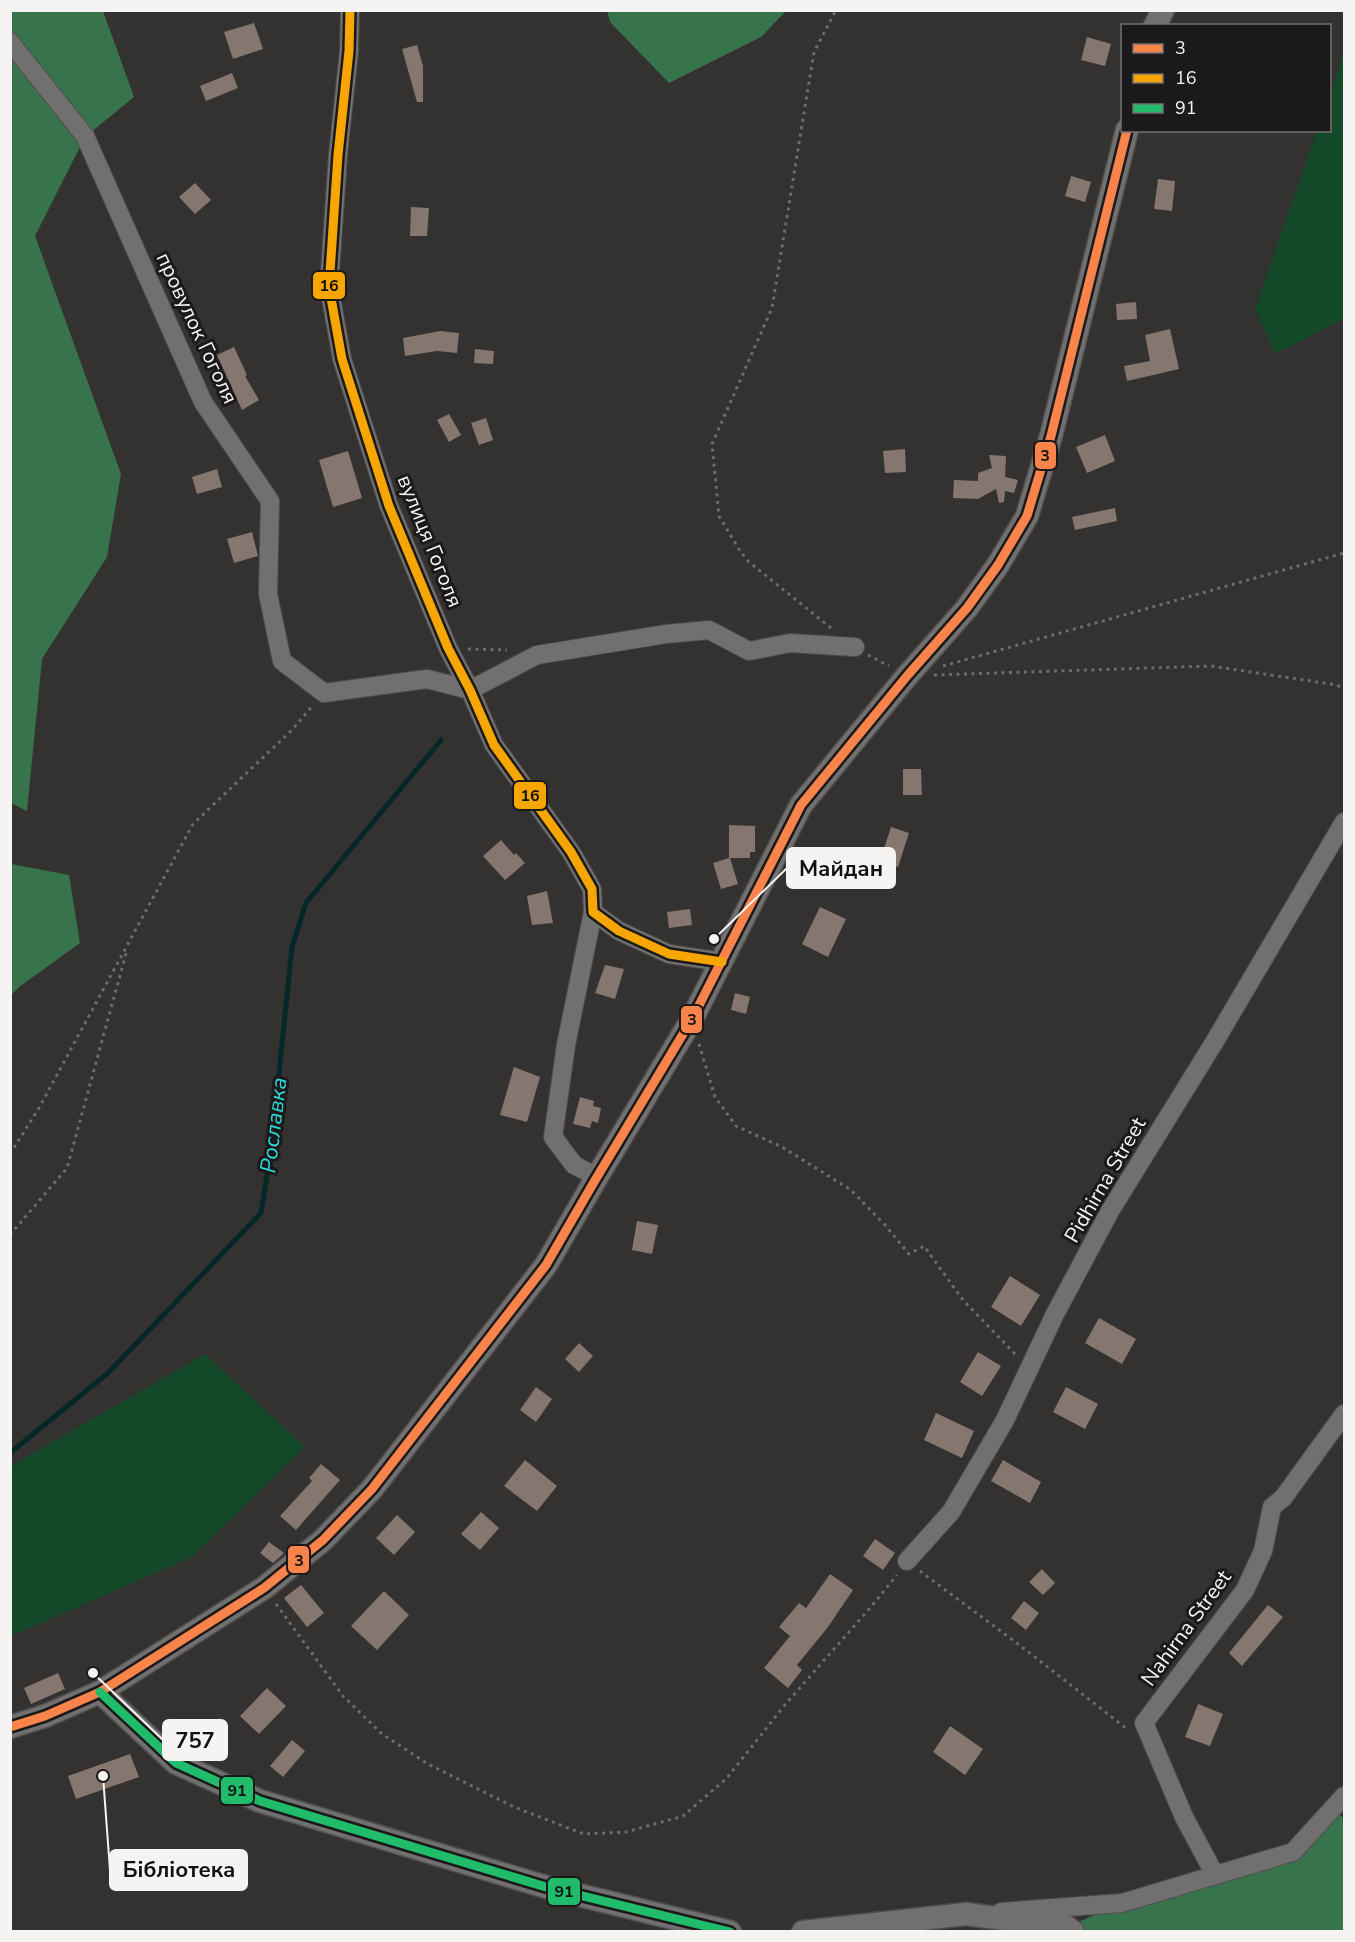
<svg xmlns="http://www.w3.org/2000/svg" width="1355" height="1942" viewBox="0 0 1355 1942" font-family="'Nunito Sans',sans-serif">
<rect width="100%" height="100%" fill="#333231"/>
<path fill="#134928" d="M1344,52V319L1275,354L1255,309L1317,131L1330,130V95Z
M205,1354L305,1447L192,1557L11,1636V1466Z"/>
<path fill="#38744b" d="M11,11H103L134,97L85,137L35,236L121,474L107,557L42,659L27,811L11,803Z
M607,11V10L786,11L761,37L669,83L610,22Z
M11,864L69,875L80,943L19,987L11,995Z
M1332,1810L1344,1818V1931L1071,1932L1067,1927L1122,1903L1293,1852Z"/>
<g fill="none" stroke-linecap="round" stroke-linejoin="round">
<path stroke="#062728" stroke-width="5" d="M10,1453L108,1373L261,1213L271,1151L292,947L306,903L441,740"/>
</g>
<path fill="#85766f" d="M254,23L263,49L233,59L224,32Z
M1087,37L1111,44L1105,66L1081,60Z
M417,45L423,66V102H417L402,49Z
M232,73L238,88L206,101L200,86Z
M1071,176L1091,182L1085,202L1065,196Z
M1158,179L1175,181L1172,211L1154,209Z
M195,183L211,200L195,214L179,197Z
M411,207L429,208L427,236H410Z
M1136,302L1137,319L1117,320L1116,304Z
M1170,329L1179,369L1127,381L1124,366L1150,361L1145,335Z
M440,331L459,333L457,353L437,351L405,356L403,338Z
M234,347L247,375L245,376L259,400L242,410L217,355Z
M475,349L494,351L493,364L474,363Z
M449,414L461,435L449,442L437,420Z
M486,418L493,440L479,445L471,423Z
M1105,435L1115,461L1087,473L1076,447Z
M905,449L906,472L885,473L883,451Z
M348,451L362,498L333,507L319,460Z
M989,455L1006,456L1005,477L1018,480L1014,493L1005,491L1004,502L999,503L996,489L978,499L953,498L954,480L978,481V473L992,468Z
M217,469L222,487L197,494L192,477Z
M1115,508L1117,521L1075,530L1072,517Z
M252,532L258,556L234,563L227,539Z
M903,769H921L922,795H903Z
M729,825L755,826V852H750V858H730L738,884L721,889L713,863L729,858Z
M891,827L909,833L898,867L880,861Z
M501,840L514,855L516,853L525,863L505,880L483,856Z
M547,891L553,923L532,925L527,896Z
M820,907L846,919L828,957L802,944Z
M690,909L692,925L669,928L667,912Z
M605,965L624,969L615,999L595,993Z
M735,993L750,997L746,1014L731,1010Z
M514,1067L540,1077L527,1122L500,1115Z
M580,1097L594,1101L593,1106L601,1108L598,1123L592,1121L590,1128L573,1124Z
M637,1221L658,1225L652,1254L632,1250Z
M1010,1276L1040,1295L1021,1326L991,1307Z
M1099,1318L1136,1339L1122,1364L1085,1343Z
M579,1343L593,1356L579,1372L565,1359Z
M978,1352L1001,1366L982,1396L960,1382Z
M536,1387L552,1399L536,1422L520,1410Z
M1066,1387L1098,1404L1085,1429L1053,1412Z
M936,1413L974,1431L962,1458L924,1440Z
M525,1460L557,1486L537,1511L504,1486Z
M1003,1460L1041,1482L1030,1503L991,1481Z
M321,1464L340,1480L296,1530L280,1516L312,1481L309,1478Z
M481,1512L499,1528L480,1550L461,1534Z
M397,1515L415,1532L394,1555L376,1538Z
M875,1539L895,1553L883,1570L863,1556Z
M269,1542L284,1553L273,1563L260,1553Z
M1042,1569L1055,1583L1043,1595L1029,1582Z
M830,1574L853,1590L828,1627L797,1665L802,1670L788,1688L764,1668L790,1636L779,1627L799,1603L806,1608Z
M301,1585L324,1613L307,1627L284,1598Z
M384,1591L409,1615L377,1650L351,1626Z
M1024,1601L1039,1613L1026,1630L1011,1618Z
M1268,1605L1283,1617L1242,1666L1229,1653Z
M58,1673L65,1689L31,1704L24,1688Z
M267,1688L286,1706L259,1734L240,1716Z
M1198,1704L1223,1714L1210,1746L1185,1737Z
M950,1726L983,1749L965,1775L933,1752Z
M292,1740L305,1751L283,1777L270,1766Z
M130,1754L139,1777L76,1799L68,1776Z"/>
<g fill="none" stroke-linecap="round" stroke-linejoin="round">
<g stroke="#504e4d" stroke-width="20">
<path id="minor" d="M350,10L349,51L338,155L329,287L342,359L389,506L448,648L470,690L494,745L571,852L592,889L593,912L619,931L669,954L722,962
M10,42L85,136L203,402L270,501L268,594L282,661L324,693L427,679L470,690L537,655L666,634L709,630L749,651L790,643L855,647
M593,912L566,1045L553,1137L574,1165L597,1177
M907,1561L951,1512L1005,1420L1055,1314L1110,1211L1215,1041L1344,822
M1215,1875L1184,1817L1144,1723L1245,1590L1263,1551L1272,1507L1283,1498L1344,1414
M1001,1912L1122,1903L1293,1852L1344,1796"/>
</g>
<g stroke="#504e4d" stroke-width="25">
<path id="tertiary" d="M1155,26L1163,10
M100,1692L176,1763L260,1801L546,1887L730,1932
M10,1727L45,1716L100,1692L264,1588L323,1540L372,1489L546,1265L594,1182L692,1019L801,805L907,676L967,608L998,565L1027,516L1051,436L1127,130
M803,1932L966,1914L1067,1927L1073,1932"/>
</g>
<path stroke="#6d6c6b" stroke-width="3" stroke-dasharray="3 4.5" stroke-linecap="butt" d="M831,628L749,562L740,551L719,516L712,444L772,308L814,52L836,10
M468,649L507,650
M868,655L889,666
M943,666L1344,553
M934,675L1211,666L1337,685L1344,690
M699,1044L715,1097L736,1126L782,1147L851,1190L885,1225L909,1254L924,1246L963,1300L1016,1355
M10,1154L39,1108L193,824L292,730L313,705
M10,1235L67,1168L127,950
M920,1571L1026,1650L1127,1729
M276,1604L343,1696L382,1734L428,1764L514,1807L584,1834L626,1832L683,1816L726,1779L784,1706L870,1608L897,1575"/>
<use href="#minor" stroke="#717070" stroke-width="18"/>
<use href="#tertiary" stroke="#717070" stroke-width="22"/>
<g stroke="#1b1919" stroke-width="14">
<path id="bus-1" d="M10,1727L45,1716L100,1692L264,1588L323,1540L372,1489L546,1265L594,1182L692,1019L801,805L907,676L967,608L998,565L1027,516L1051,436L1127,130"/>
</g>
<g stroke="#1b1919" stroke-width="14">
<path id="bus-2" d="M350,10L349,51L338,155L329,287L342,359L389,506L448,648L470,690L494,745L571,852L592,889L593,912L619,931L669,954L722,962"/>
</g>
<g stroke="#1b1919" stroke-width="14">
<path id="bus-3" d="M100,1692L176,1763L260,1801L546,1887L730,1932"/>
</g>
<use href="#bus-1" stroke="#f8844c" stroke-width="9"/>
<use href="#bus-2" stroke="#f7a600" stroke-width="9"/>
<use href="#bus-3" stroke="#20bc6c" stroke-width="9"/>
</g>
<g text-anchor="middle" stroke-width="6" stroke-linejoin="round" paint-order="stroke">
<g font-size="21" fill="#f6f4f3" stroke="#1b1919">
<text transform="translate(197 328) rotate(65)" y="7">провулок Гоголя</text>
<text transform="translate(430 541) rotate(68)" y="7">вулиця Гоголя</text>
<text transform="translate(1105 1180) rotate(-60)" y="7">Pidhirna Street</text>
<text transform="translate(1186 1628) rotate(-54)" y="7">Nahirna Street</text>
</g>
<g font-size="22" font-style="italic" fill="#2cdcdd" stroke="#1b1919">
<text transform="translate(273 1125) rotate(-83)" y="8">Рославка</text>
</g>
</g>
<path fill="none" stroke="#f6f4f3" stroke-width="2" d="M714 939L787 868M93 1673L163 1740M103 1776L110 1870"/>
<g fill="#f6f4f3" stroke="#1b1919" stroke-width="2">
<circle cx="714" cy="939" r="6"/>
<circle cx="93" cy="1673" r="6"/>
<circle cx="103" cy="1776" r="6"/>
</g>
<g fill="#f6f4f3" stroke="#f6f4f3" stroke-width="2">
<rect x="787" y="848" width="108" height="40" rx="6"/>
<rect x="163" y="1720" width="64" height="40" rx="6"/>
<rect x="110" y="1850" width="137" height="40" rx="6"/>
</g>
<g font-size="22" text-anchor="middle" font-weight="bold" fill="#111">
<text x="841" y="876">Майдан</text>
<text x="195" y="1748">757</text>
<text x="179" y="1877">Бібліотека</text>
</g>
<g stroke="#1b1919" stroke-width="2">
<rect x="312" y="271" width="34" height="29" rx="6" fill="#f7a600"/>
<rect x="1034" y="441" width="23" height="29" rx="6" fill="#f8844c"/>
<rect x="513" y="781" width="34" height="29" rx="6" fill="#f7a600"/>
<rect x="680" y="1005" width="23" height="29" rx="6" fill="#f8844c"/>
<rect x="287" y="1545" width="23" height="29" rx="6" fill="#f8844c"/>
<rect x="220" y="1776" width="34" height="29" rx="6" fill="#20bc6c"/>
<rect x="547" y="1877" width="34" height="29" rx="6" fill="#20bc6c"/>
</g>
<g font-size="16" text-anchor="middle" font-weight="bold" fill="#111">
<text x="329" y="291">16</text>
<text x="1045" y="461">3</text>
<text x="530" y="801">16</text>
<text x="692" y="1025">3</text>
<text x="299" y="1566">3</text>
<text x="237" y="1796">91</text>
<text x="564" y="1897">91</text>
</g>
<rect width="1355" height="1942" fill="none" stroke="#f6f4f3" stroke-width="24"/>
<rect x="1121" y="24" width="210" height="108" fill="#1b1919" stroke="#737170" stroke-width="1.5"/>
<rect x="1133" y="44" width="30" height="9" fill="#f8844c" stroke="#737170" stroke-width="1.5"/>
<text x="1175" y="54" font-size="18" fill="#f6f4f3">3</text>
<rect x="1133" y="74" width="30" height="9" fill="#f7a600" stroke="#737170" stroke-width="1.5"/>
<text x="1175" y="84" font-size="18" fill="#f6f4f3">16</text>
<rect x="1133" y="104" width="30" height="9" fill="#20bc6c" stroke="#737170" stroke-width="1.5"/>
<text x="1175" y="114" font-size="18" fill="#f6f4f3">91</text>
</svg>
